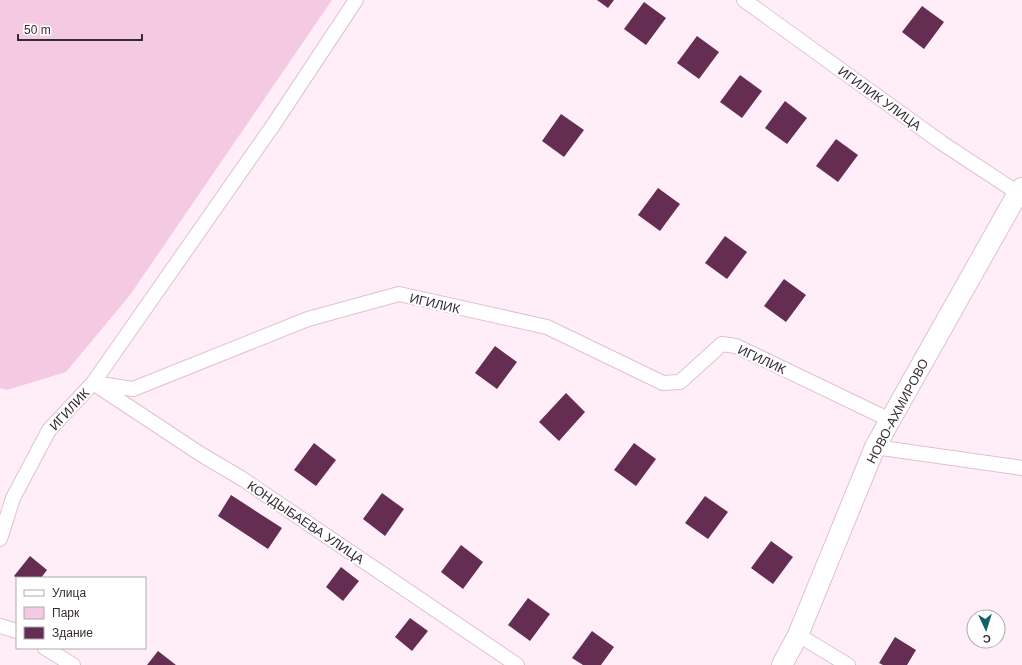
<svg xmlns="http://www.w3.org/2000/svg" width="1022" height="665" viewBox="0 0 1022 665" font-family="Arial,sans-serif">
<rect width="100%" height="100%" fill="#ffeef7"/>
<path fill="#f4c9e2" d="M0,0H332L130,295L66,372L7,390L0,388Z"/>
<path fill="#652d52" d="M597,0H614L608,8Z
M644,2L666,18L646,45L624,29Z
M922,6L944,22L924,49L902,32Z
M697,36L719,52L699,79L677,63Z
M740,75L762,91L742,118L720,102Z
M785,101L807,118L787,144L765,128Z
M561,114L584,130L564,157L542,141Z
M836,139L858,155L838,182L816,166Z
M658,188L680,204L660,231L638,215Z
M725,236L747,252L727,279L705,263Z
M784,279L806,295L786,322L764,306Z
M495,346L517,362L497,389L475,373Z
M566,393L585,412L559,441L539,422Z
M314,443L336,460L316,486L294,470Z
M634,443L656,459L636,486L614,470Z
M382,493L404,509L385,536L363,519Z
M231,495L282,528L268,549L218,516Z
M705,496L728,512L708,539L685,523Z
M771,541L793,557L773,584L751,568Z
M461,545L483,562L463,589L441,572Z
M30,556L47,570L41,578H17L14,576Z
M341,567L359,581L343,601L326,587Z
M528,598L550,614L530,641L508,625Z
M410,618L428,631L412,651L395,637Z
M592,631L614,647L601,665H583L572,658Z
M895,637L916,650L907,665H883L879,663Z
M158,651L176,665H147Z"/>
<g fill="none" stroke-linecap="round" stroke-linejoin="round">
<g stroke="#ddc2d2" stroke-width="16">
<path id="street" d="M356,0L274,124L93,383L202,455L241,478L517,665
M744,0L942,143L1018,193
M875,447L1022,468
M0,539L13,498L49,430L93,383L133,389L308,319L399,294L547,327L663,383L680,382L722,344L736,346L890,420
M0,626L17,631
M798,635L848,665
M45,648L73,665"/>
</g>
<g stroke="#ddc2d2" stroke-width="22">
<path id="secondary" d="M782,665L798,635L875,447L1018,193L1022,188"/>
</g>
<use href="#street" stroke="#fff" stroke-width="14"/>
<use href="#secondary" stroke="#fff" stroke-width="20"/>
</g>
<g text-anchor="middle" stroke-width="4" stroke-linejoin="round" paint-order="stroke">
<g font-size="13" fill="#352a31" stroke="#fff">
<text transform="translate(880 98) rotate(36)" y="5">ИГИЛИК УЛИЦА</text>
<text transform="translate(435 303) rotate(13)" y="5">ИГИЛИК</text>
<text transform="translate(762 359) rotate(25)" y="5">ИГИЛИК</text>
<text transform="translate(69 409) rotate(-47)" y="5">ИГИЛИК</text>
<text transform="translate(897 411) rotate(-62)" y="5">НОВО-АХМИРОВО</text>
<text transform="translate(306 522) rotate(34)" y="5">КОНДЫБАЕВА УЛИЦА</text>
</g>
</g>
<rect x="16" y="577" width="130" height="72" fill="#ffffff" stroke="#aeaaad"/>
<rect x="24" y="590" width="20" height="6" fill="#ffffff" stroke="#aeaaad"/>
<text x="52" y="597" font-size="12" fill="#352a31">Улица</text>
<rect x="24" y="607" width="20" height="12" fill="#f4c9e2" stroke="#aeaaad"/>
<text x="52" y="617" font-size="12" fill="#352a31">Парк</text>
<rect x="24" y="627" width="20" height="12" fill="#652d52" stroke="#aeaaad"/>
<text x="52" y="637" font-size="12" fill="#352a31">Здание</text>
<g transform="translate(986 629) rotate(176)"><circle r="19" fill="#ffffff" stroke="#aeaaad"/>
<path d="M0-3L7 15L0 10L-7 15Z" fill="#126267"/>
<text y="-6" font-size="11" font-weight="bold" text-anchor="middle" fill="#352a31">С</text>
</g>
<path d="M18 34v6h124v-6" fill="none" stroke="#352a31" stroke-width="2"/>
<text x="24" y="34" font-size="12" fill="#352a31" stroke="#ffffff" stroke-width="3" paint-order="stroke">50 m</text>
</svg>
